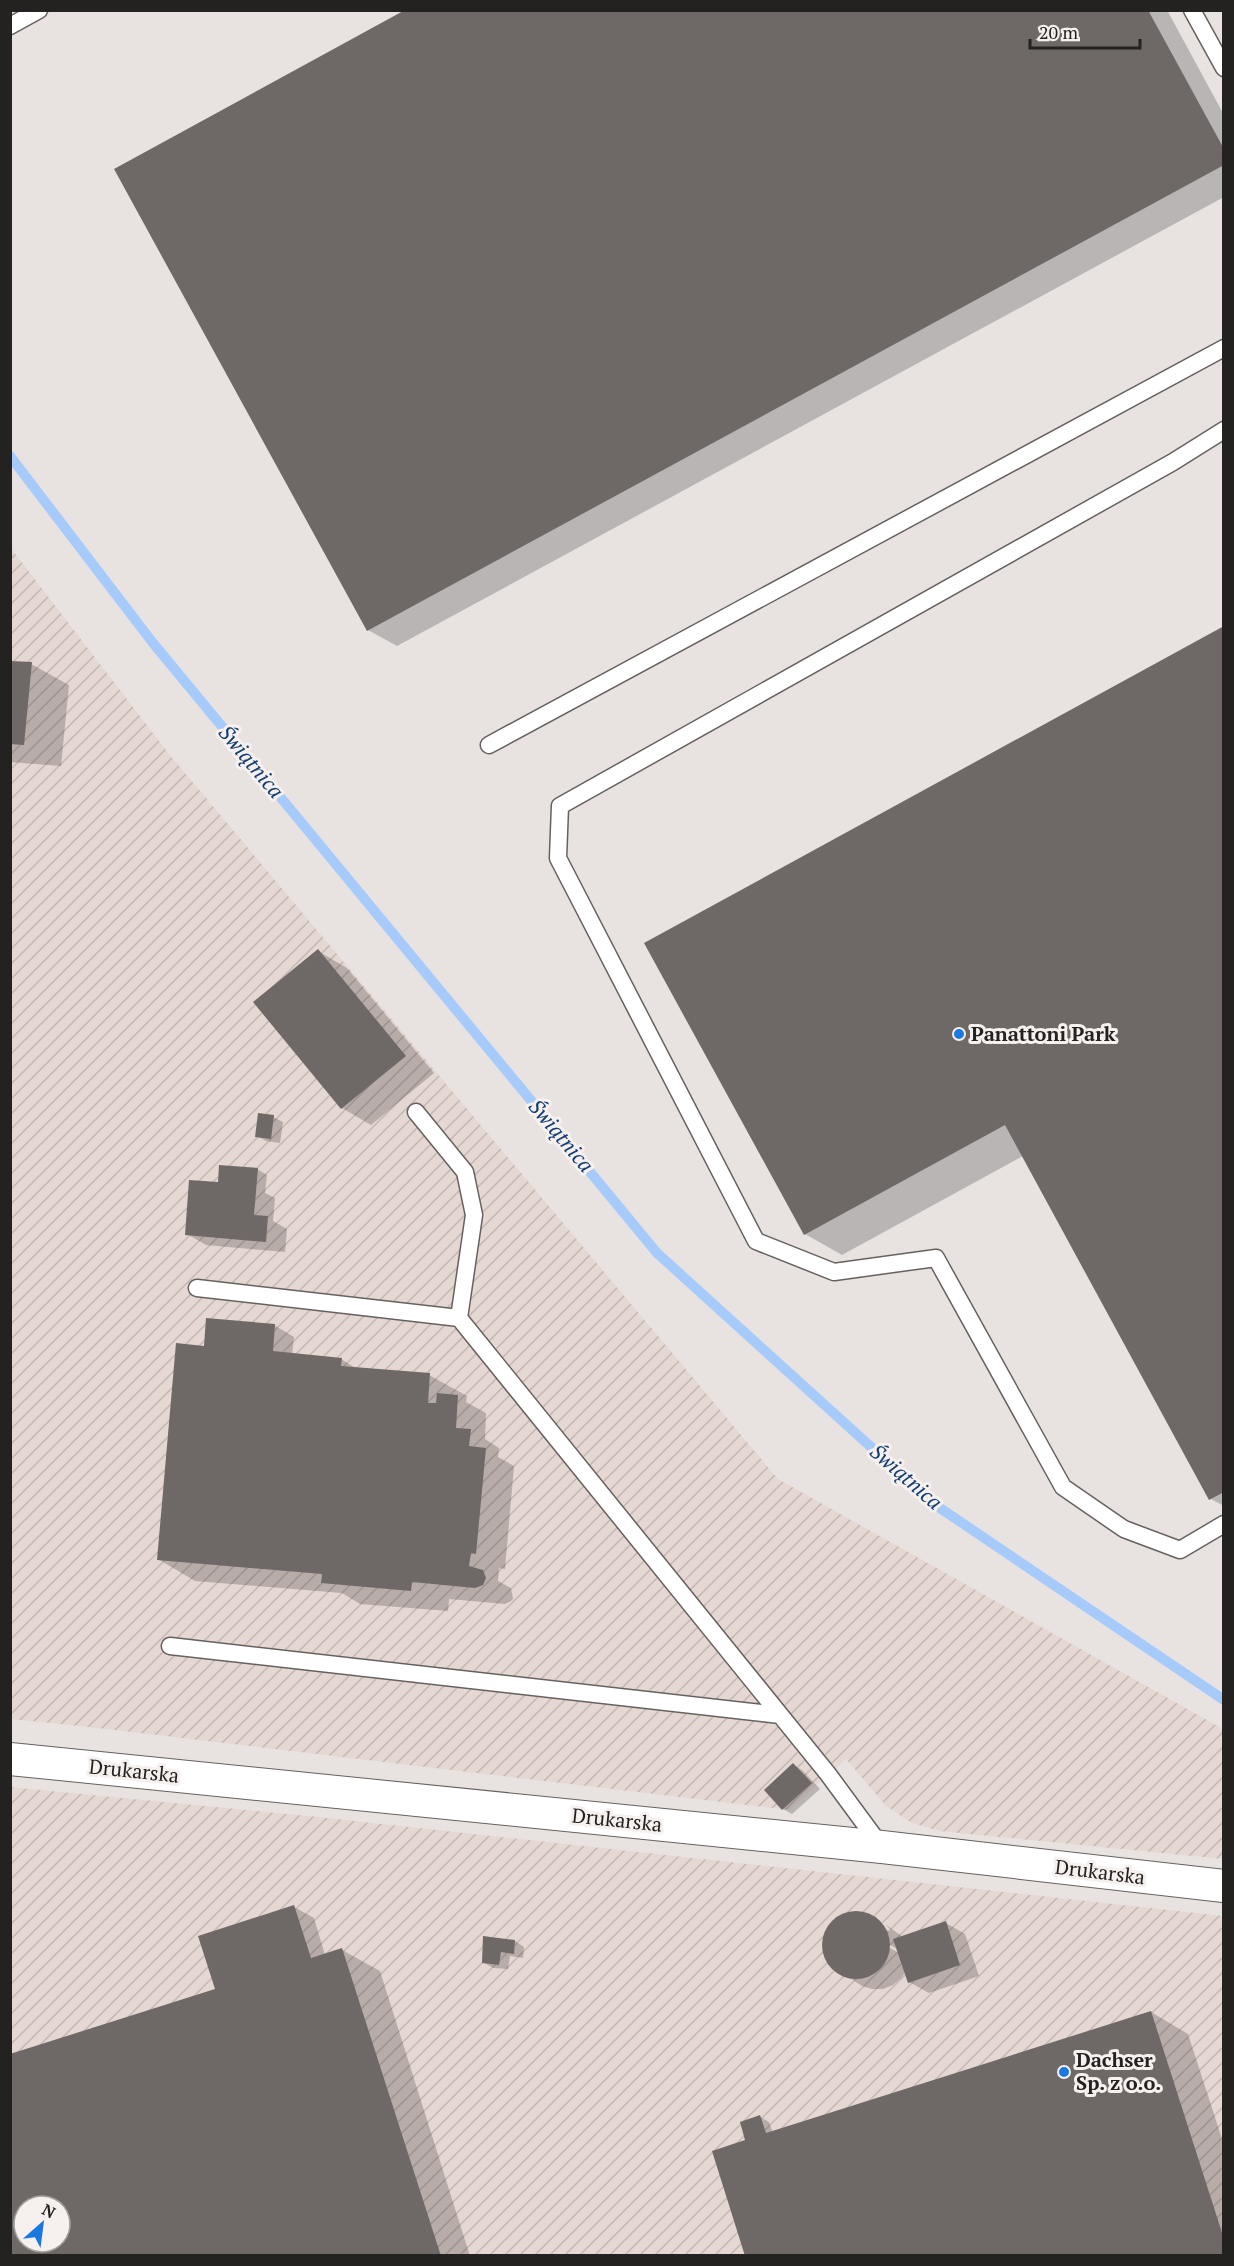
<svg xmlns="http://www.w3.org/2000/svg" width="1234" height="2266" viewBox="0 0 1234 2266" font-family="'PT Serif',serif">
<defs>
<pattern id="industrial-furrows" width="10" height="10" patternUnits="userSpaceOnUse" patternTransform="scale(1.5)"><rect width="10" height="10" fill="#e5d7d2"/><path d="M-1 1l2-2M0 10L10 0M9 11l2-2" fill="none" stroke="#c4b8b4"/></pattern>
</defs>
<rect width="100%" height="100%" fill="#e8e3e1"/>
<path fill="url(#industrial-furrows)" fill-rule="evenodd" d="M10,547L169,754L778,1479L1223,1729V1859L940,1831L912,1823L886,1806L846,1759L789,1810L89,1727L11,1719Z
M10,1787L318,1817L1223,1916V2255H11ZM24,2206H60V2242H24Z"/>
<path fill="#0003" fill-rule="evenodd" d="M408,10H1167L1224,115V197L397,646L368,630Z
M1224,628V1506L1211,1499L1023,1156L842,1255L805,1234Z
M10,662L31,664L69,685L61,766L10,762Z
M318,951L347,968L434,1073L371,1125L342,1108Z
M273,1117L283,1122L280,1143L266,1141L257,1136Z
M257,1169L267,1175L265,1193L275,1198L273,1221L287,1229L285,1252L206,1245L187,1234L225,1185Z
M274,1325L294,1337L292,1355L341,1359L357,1369L429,1375L467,1396L466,1402L486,1413L485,1439L499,1448L498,1457L514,1466L505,1569L499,1568L498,1581L511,1588L513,1599L511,1601L505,1604L449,1599L448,1611L360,1604L342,1593L195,1581L158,1559L205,1347Z
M793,1765L802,1770L820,1789L792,1814L783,1809Z
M294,1907L314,1918L325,1955L342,1950L380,1971L470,2256H10V2055L219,1989ZM24,2206H60V2242H24Z
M856,1912L867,1914L876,1919L881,1922H879L889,1932L891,1930L885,1924L903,1937L946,1923L965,1934L979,1976L929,1993L909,1982L906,1971L901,1978L893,1985L883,1989H872L862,1986L833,1967L824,1948L825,1937L829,1927L836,1919ZM885,1942L899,1950V1953L883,1944Z
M515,1941L524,1947L523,1958L510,1956L508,1969L493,1968L483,1962Z
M1151,2012L1188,2034L1224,2145V2256L749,2140L760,2117L769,2122L773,2133Z"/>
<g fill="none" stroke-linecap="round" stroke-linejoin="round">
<path stroke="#a6cbfb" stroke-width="10" d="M10,456L153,643L657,1253L934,1504L1224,1700"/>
</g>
<path fill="#6e6967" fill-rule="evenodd" d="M405,10H1148L1224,149V165L367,631L114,169Z
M1224,626V1492L1209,1500L1005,1125L804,1235L644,943Z
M10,661L32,662L24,745L10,744Z
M318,949L406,1056L341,1109L253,1002Z
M258,1113L274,1115L271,1139L255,1137Z
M219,1165L258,1168L254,1215L268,1216L266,1242L185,1235L189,1180L218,1182Z
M206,1318L275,1324L273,1351L342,1358L341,1366L430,1373L428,1403H436L437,1393L458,1395L456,1428L471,1429L469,1446L486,1448L476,1554L471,1553L469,1566L483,1570L486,1578L483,1585L475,1588L412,1582L411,1591L321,1583L322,1574L157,1560L176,1343L204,1346Z
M793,1763L812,1783L782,1810L764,1790Z
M294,1905L311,1958L342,1948L441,2256H10V2054L215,1989L198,1936ZM24,2206H60V2242H24Z
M822 1945a34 34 0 1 1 68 0a34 34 0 1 1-68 0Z
M946,1921L960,1965L908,1983L893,1939Z
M483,1936L515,1940L514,1954L501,1952L499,1965L482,1963Z
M1151,2011L1224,2239V2256H745L712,2151L745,2140L740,2122L760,2115L766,2133Z"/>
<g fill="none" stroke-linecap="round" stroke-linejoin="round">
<g stroke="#66615f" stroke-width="19">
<path id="service" d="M1192,10L1224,68
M10,26L39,10
M1224,430L1173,462L560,806L558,858L756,1241L834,1272L936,1258L1063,1487L1124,1529L1180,1550L1224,1524
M489,745L1224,348
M416,1112L465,1172L474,1215L459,1318L828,1774L881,1846
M197,1288L459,1318
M170,1646L780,1715"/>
</g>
<g stroke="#66615f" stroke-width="34">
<path id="minor" d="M10,1759L882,1847L1224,1886"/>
</g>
<use href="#service" stroke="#fff" stroke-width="16"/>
<use href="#minor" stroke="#fff" stroke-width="32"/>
</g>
<g fill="#1a78e1" stroke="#f6f0ee" stroke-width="2">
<circle cx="959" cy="1034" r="6"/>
<circle cx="1064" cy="2072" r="6"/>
</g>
<g text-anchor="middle" stroke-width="6" stroke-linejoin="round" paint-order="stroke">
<g font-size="20" font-weight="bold" fill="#242221" stroke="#f6f0ee" text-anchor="start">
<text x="971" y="1041">Panattoni Park</text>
<text x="1076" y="2067">Dachser<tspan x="1076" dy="23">Sp. z o.o.</tspan></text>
</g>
<g font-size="20" fill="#242221" stroke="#f6f0ee">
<text transform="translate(134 1771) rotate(6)" y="7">Drukarska</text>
<text transform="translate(617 1820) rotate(6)" y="7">Drukarska</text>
<text transform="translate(1100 1872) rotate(7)" y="7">Drukarska</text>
</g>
<g font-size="21" font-style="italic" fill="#113d73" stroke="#f6f0ee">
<text transform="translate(251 762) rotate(50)" y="7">Świątnica</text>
<text transform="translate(561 1136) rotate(50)" y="7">Świątnica</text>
<text transform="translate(906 1477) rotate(41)" y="7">Świątnica</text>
</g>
</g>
<rect width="1234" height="2266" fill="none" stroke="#242221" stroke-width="24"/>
<g transform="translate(42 2224) rotate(28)"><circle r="28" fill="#f6f0ee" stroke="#a29e9c" stroke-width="1.5"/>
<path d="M0-4.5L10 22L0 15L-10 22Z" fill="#1a78e1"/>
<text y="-9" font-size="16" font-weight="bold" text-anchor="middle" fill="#242221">N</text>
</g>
<path d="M1030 39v9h110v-9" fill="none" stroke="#242221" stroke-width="3"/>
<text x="1039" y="39" font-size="18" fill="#242221" stroke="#f6f0ee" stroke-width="4.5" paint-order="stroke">20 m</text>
</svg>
